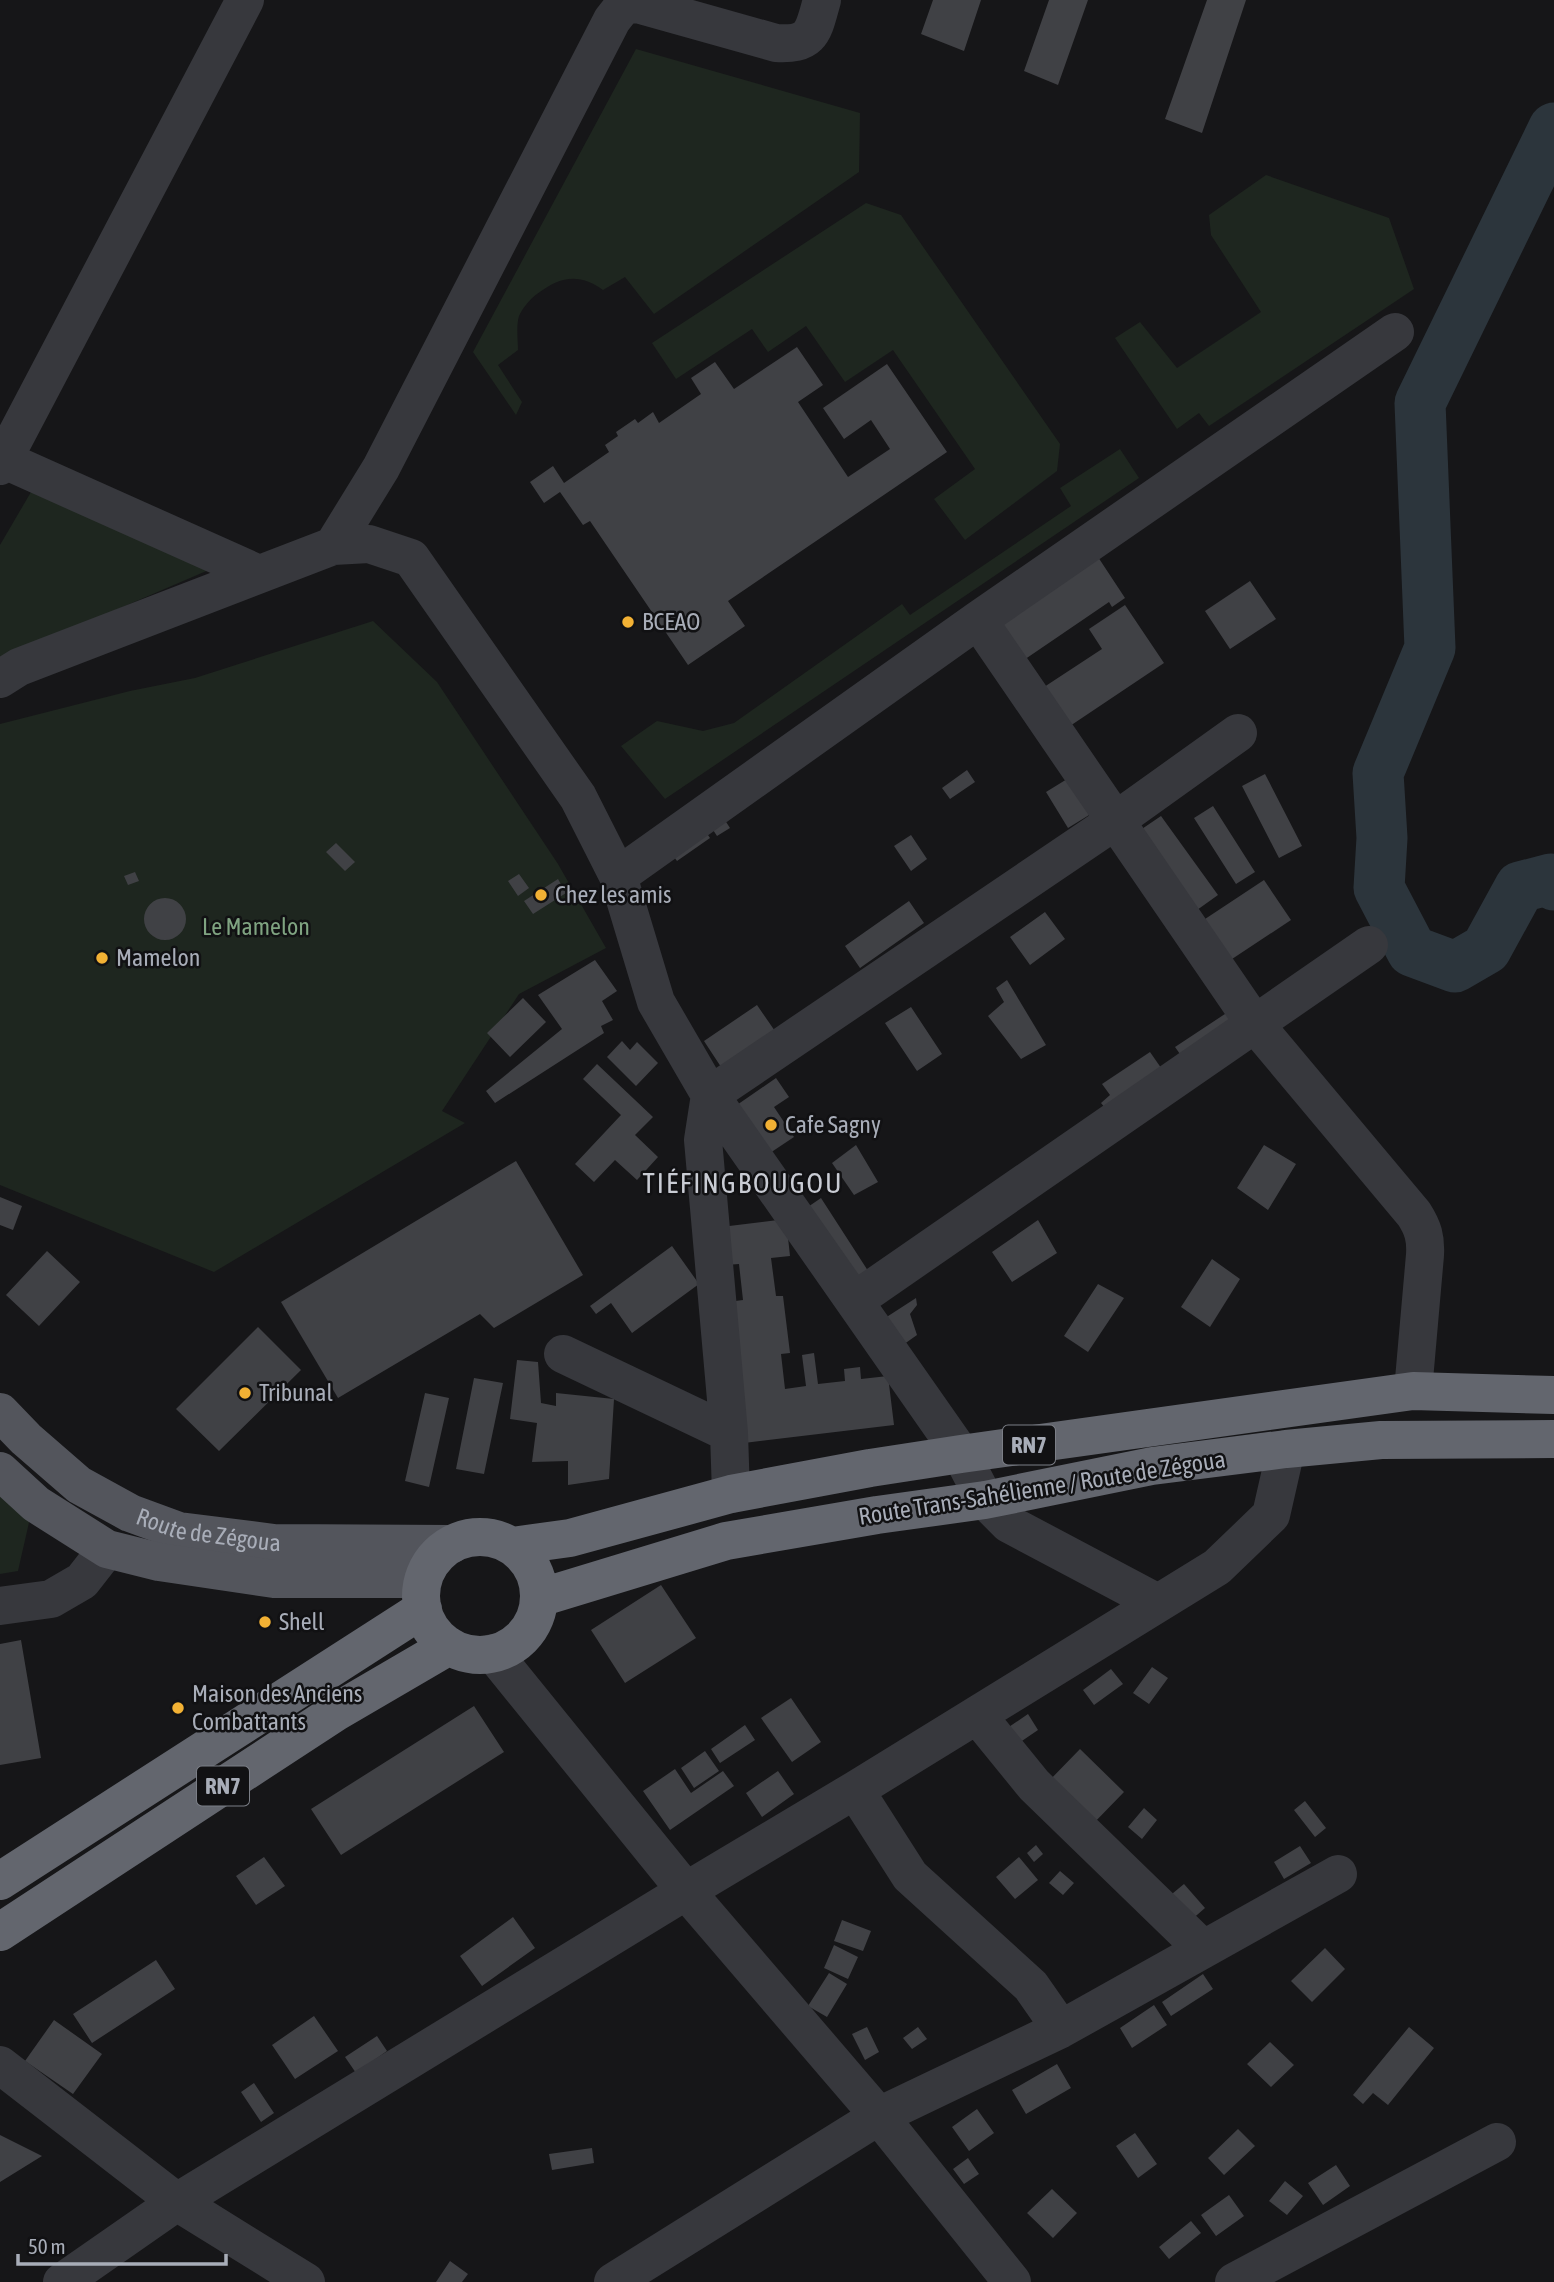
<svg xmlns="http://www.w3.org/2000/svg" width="1554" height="2282" viewBox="0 0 1554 2282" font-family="'Asap Condensed',sans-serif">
<rect width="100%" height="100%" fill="#161618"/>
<path fill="#1e261f" d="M636,49L860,113L859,172L654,314L625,277L603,290C579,272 559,277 537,294C530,299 522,309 519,316C516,326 518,340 518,350L498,365L522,402L516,415L473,352Z
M1266,175L1389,218L1414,289L1209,426L1199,413L1177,429L1115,338L1140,322L1177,368L1261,312L1211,235L1209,215Z
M866,203L901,215L1060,444L1057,471L965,540L934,499L975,469L893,350L845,382L806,326L768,352L752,329L676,379L652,343Z
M1120,449L1139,478L665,799L621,746L657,721L703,731L734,723L902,604L910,615L1071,506L1060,488Z
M31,492L211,569L18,652L0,663V545Z
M373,621L437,682L558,864L606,948L519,994L442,1111L465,1123L214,1272L0,1185V724L130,691L195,678Z
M0,1485L30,1518L18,1571L0,1574Z"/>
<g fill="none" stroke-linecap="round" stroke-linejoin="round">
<path stroke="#2c353c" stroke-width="51" d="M1554,128L1420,403L1430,648L1378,773L1382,838L1379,888L1412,951L1455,967L1486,949L1520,887L1551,879L1554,885"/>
</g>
<path fill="#404145" d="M933,0H981L964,51L921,34Z
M1049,0H1088L1058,85L1024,71Z
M1207,0H1246L1202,133L1165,119Z
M797,347L823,385L798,402L848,477L890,449L871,420L844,439L823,408L887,364L947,452L728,601L745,626L688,665L590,521L583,525L560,492L544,503L530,482L553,466L564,483L609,452L605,445L618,436L616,432L635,419L638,423L653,412L659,423L701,394L691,378L715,362L734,389Z
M1098,557L1125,598L1112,607L1109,602L1018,664L993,627Z
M1250,581L1276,619L1230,649L1205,611Z
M1125,605L1164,663L1064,730L1038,691L1102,649L1089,629Z
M967,770L975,782L950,799L942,788Z
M1265,774L1302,846L1279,858L1242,786Z
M1072,776L1094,812L1068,828L1046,792Z
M1213,806L1255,872L1236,884L1194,818Z
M717,808L730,828L717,836L704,816Z
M1161,816L1218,895L1190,915L1133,835Z
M700,823L710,838L677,861L666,846Z
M911,835L927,859L911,871L894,846Z
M336,843L355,862L345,871L326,852Z
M135,872L139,881L128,885L124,876Z
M519,874L529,888L518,896L508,881Z
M558,879L566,893L533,914L524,901Z
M1264,880L1291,920L1226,963L1199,923Z
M144 919a21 21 0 1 1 42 0a21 21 0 1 1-42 0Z
M909,901L924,923L860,968L845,946Z
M1045,912L1065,939L1030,965L1010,937Z
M595,960L617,991L602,1001L613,1020L601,1026L604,1033L495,1103L486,1091L562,1029L538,995Z
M1007,980L1046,1045L1021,1059L988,1016L1004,1002L996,988Z
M523,998L546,1022L510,1057L487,1033Z
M757,1005L777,1034L723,1070L704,1041Z
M911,1007L942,1054L917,1071L885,1023Z
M1234,1008L1243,1021L1185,1061L1175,1047Z
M622,1041L630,1050L637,1042L658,1063L636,1086L607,1057Z
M1150,1052L1166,1075L1110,1114L1101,1103L1110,1095L1102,1084Z
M597,1064L653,1117L635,1135L658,1157L637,1180L615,1160L594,1182L575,1164L621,1115L583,1079Z
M776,1078L789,1097L774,1107L794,1137L767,1155L734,1107Z
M856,1145L878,1182L854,1195L832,1163Z
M1264,1145L1296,1164L1268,1210L1237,1188Z
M516,1161L583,1275L494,1328L480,1314L338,1398L281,1302Z
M0,1197L22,1206L13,1230L0,1225Z
M821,1198L872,1277L857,1286L802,1211Z
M786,1219L790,1256L771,1258L776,1296H783L790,1353L781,1354L785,1389L806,1386L802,1355L814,1353L818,1384L845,1381L844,1369L860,1367L861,1379L888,1376L894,1425L744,1443L728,1302L743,1300L739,1264L726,1265L721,1227Z
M1038,1220L1057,1253L1012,1282L992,1252Z
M672,1246L699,1284L632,1333L611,1303L596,1314L590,1306Z
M47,1251L80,1282L39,1326L6,1295Z
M1212,1259L1240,1279L1210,1327L1181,1307Z
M1098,1284L1124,1298L1088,1352L1064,1336Z
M916,1298L917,1305L910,1314L917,1335L900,1347L882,1320Z
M258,1327L301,1370L219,1451L176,1409Z
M517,1360L538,1362L541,1403L556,1406V1393L614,1399L609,1479L568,1485V1461L532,1462L537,1423L510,1419Z
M474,1378L503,1383L484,1474L456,1469Z
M425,1393L449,1398L429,1487L405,1481Z
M661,1585L696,1638L625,1683L591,1630Z
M21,1640L41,1758L0,1765V1644Z
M1152,1667L1168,1678L1149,1704L1133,1693Z
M1111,1669L1123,1684L1094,1705L1083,1690Z
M791,1698L821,1742L792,1762L761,1718Z
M474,1706L504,1752L341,1855L311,1809Z
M1028,1714L1038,1730L1010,1749L1000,1733Z
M745,1725L755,1740L720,1763L711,1749Z
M1080,1749L1124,1792L1090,1827L1046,1784Z
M705,1751L719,1771L694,1788L681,1768Z
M675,1769L691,1793L723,1771L734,1786L670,1830L643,1791Z
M778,1771L794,1794L762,1817L746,1793Z
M1305,1801L1326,1828L1315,1837L1294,1810Z
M1144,1808L1157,1820L1142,1839L1128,1827Z
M1036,1845L1043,1854L1034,1862L1027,1853Z
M1300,1846L1311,1863L1284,1879L1274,1862Z
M264,1857L285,1886L256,1905L236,1876Z
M1019,1857L1038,1880L1015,1899L996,1877Z
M1060,1871L1074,1883L1063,1895L1049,1883Z
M1184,1884L1205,1908L1182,1928L1161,1903Z
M513,1917L535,1948L482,1986L460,1956Z
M842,1920L871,1931L863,1951L834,1941Z
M834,1945L858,1957L848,1979L824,1968Z
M1325,1948L1345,1969L1312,2002L1291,1981Z
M156,1960L175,1989L92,2043L73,2014Z
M829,1973L847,1984L827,2017L808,2006Z
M1203,1974L1213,1989L1171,2016L1162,2002Z
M1154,2005L1167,2025L1132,2048L1120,2028Z
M314,2016L338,2051L295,2079L272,2045Z
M54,2020L102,2054L73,2094L25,2061Z
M867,2027L879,2052L865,2060L852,2034Z
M918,2027L927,2039L912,2049L903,2038Z
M1409,2027L1434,2048L1388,2105L1373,2093L1363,2104L1353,2095Z
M377,2036L387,2051L356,2073L345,2057Z
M1270,2042L1294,2065L1271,2087L1247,2064Z
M1057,2064L1071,2088L1026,2114L1012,2090Z
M254,2083L274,2113L261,2122L241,2092Z
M977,2109L994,2133L969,2151L952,2127Z
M1238,2129L1255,2146L1224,2175L1208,2158Z
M1135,2133L1157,2164L1138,2178L1116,2146Z
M0,2135L42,2156L0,2182Z
M592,2148L594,2163L552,2170L549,2154Z
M968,2158L979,2174L964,2184L953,2169Z
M1336,2165L1350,2186L1323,2205L1308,2183Z
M1285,2181L1303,2196L1287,2215L1269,2201Z
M1052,2189L1077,2213L1053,2238L1027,2213Z
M1229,2195L1244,2216L1216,2236L1201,2215Z
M1191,2221L1201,2233L1169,2259L1159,2247Z
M450,2261L468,2274L462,2282H436Z"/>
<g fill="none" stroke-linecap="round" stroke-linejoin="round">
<path stroke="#37383d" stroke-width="38" d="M0,458L259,574
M0,466L245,0
M333,546L381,468L612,20L623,6L637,4L776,43C813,45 813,32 822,0
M978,620L1254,1023L1414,1214C1423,1228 1426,1238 1425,1255L1413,1391
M0,679L19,667L333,546L369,544L411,558L578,797L618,876L656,1002L710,1095L961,1454L985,1500L1009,1524L1158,1603
M618,876L978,620L1395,332
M854,1301L1369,945
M563,1354L729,1433
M731,1494L729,1433L703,1140L710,1095L1115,821L1238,733
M0,1606L51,1599L82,1581L107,1549
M493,1653L686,1891L879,2116L1012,2282
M977,1715L1034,1785L1203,1949
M855,1790L910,1876L1031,1986L1061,2029
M0,2065L177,2202L306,2282
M62,2282L177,2202L686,1891L855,1790L1217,1567L1271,1515L1286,1449
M613,2282L879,2116L1061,2029L1338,1874
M1234,2282L1497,2142"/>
<g stroke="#53555c" stroke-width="38">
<path id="s1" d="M0,1412L26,1439L79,1485L130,1513L179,1531L274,1543L452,1544"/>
<path d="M0,1471L36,1504L107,1549L159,1562L274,1579H423"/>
</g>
<path stroke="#63666e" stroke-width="38" d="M421 1596a59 59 0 1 1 118 0a59 59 0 1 1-118 0Z
M512,1546L570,1538L731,1494L870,1468L961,1454L1413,1391L1554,1395
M539,1598L726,1541L877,1515L985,1500L1152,1466L1286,1449L1381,1440L1554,1439
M0,1881L423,1609
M0,1932L336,1712L449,1646"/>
</g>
<g fill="#f2b134" stroke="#111113" stroke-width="2.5">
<circle cx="628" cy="622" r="7"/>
<circle cx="541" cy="895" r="7"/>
<circle cx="102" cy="958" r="7"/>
<circle cx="771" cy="1125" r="7"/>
<circle cx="245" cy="1393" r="7"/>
<circle cx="265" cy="1622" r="7"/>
<circle cx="178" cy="1708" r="7"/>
</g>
<g text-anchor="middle" stroke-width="5" stroke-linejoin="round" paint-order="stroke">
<g fill="#111113" stroke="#7b7e86" stroke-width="2">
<rect x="1003" y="1425.5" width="52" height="39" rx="5"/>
<rect x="197" y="1766.5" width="52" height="39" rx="5"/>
</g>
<g font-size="23" font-weight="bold" fill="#a8adb8">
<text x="1029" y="1453">RN7</text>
<text x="223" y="1794">RN7</text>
</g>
<g font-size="24" fill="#a8adb8" stroke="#111113" text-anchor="start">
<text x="642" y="630">BCEAO</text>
<text x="555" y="903">Chez les amis</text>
<text x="116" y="966">Mamelon</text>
<text x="785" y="1133">Cafe Sagny</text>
<text x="259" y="1401">Tribunal</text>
<text x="279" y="1630">Shell</text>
<text x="192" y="1702">Maison des Anciens<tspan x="192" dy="28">Combattants</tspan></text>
</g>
<g font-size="24" fill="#7fa381" stroke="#111113">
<text x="256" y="935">Le Mamelon</text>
</g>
<g font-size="24" fill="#a8adb8" stroke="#111113">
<text transform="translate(1042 1488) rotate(-9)" y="8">Route Trans-Sahélienne / Route de Zégoua</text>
<text dy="8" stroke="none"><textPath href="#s1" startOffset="247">Route de Zégoua</textPath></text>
</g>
<g font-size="28" letter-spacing="2" fill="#c9ccd4" stroke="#111113">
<text x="743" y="1193">TIÉFINGBOUGOU</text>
</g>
</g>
<path d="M18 2254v10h208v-10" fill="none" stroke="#a8adb8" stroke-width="3.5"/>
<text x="28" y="2254" font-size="21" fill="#a8adb8" stroke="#111113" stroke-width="5" paint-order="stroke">50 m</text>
</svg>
